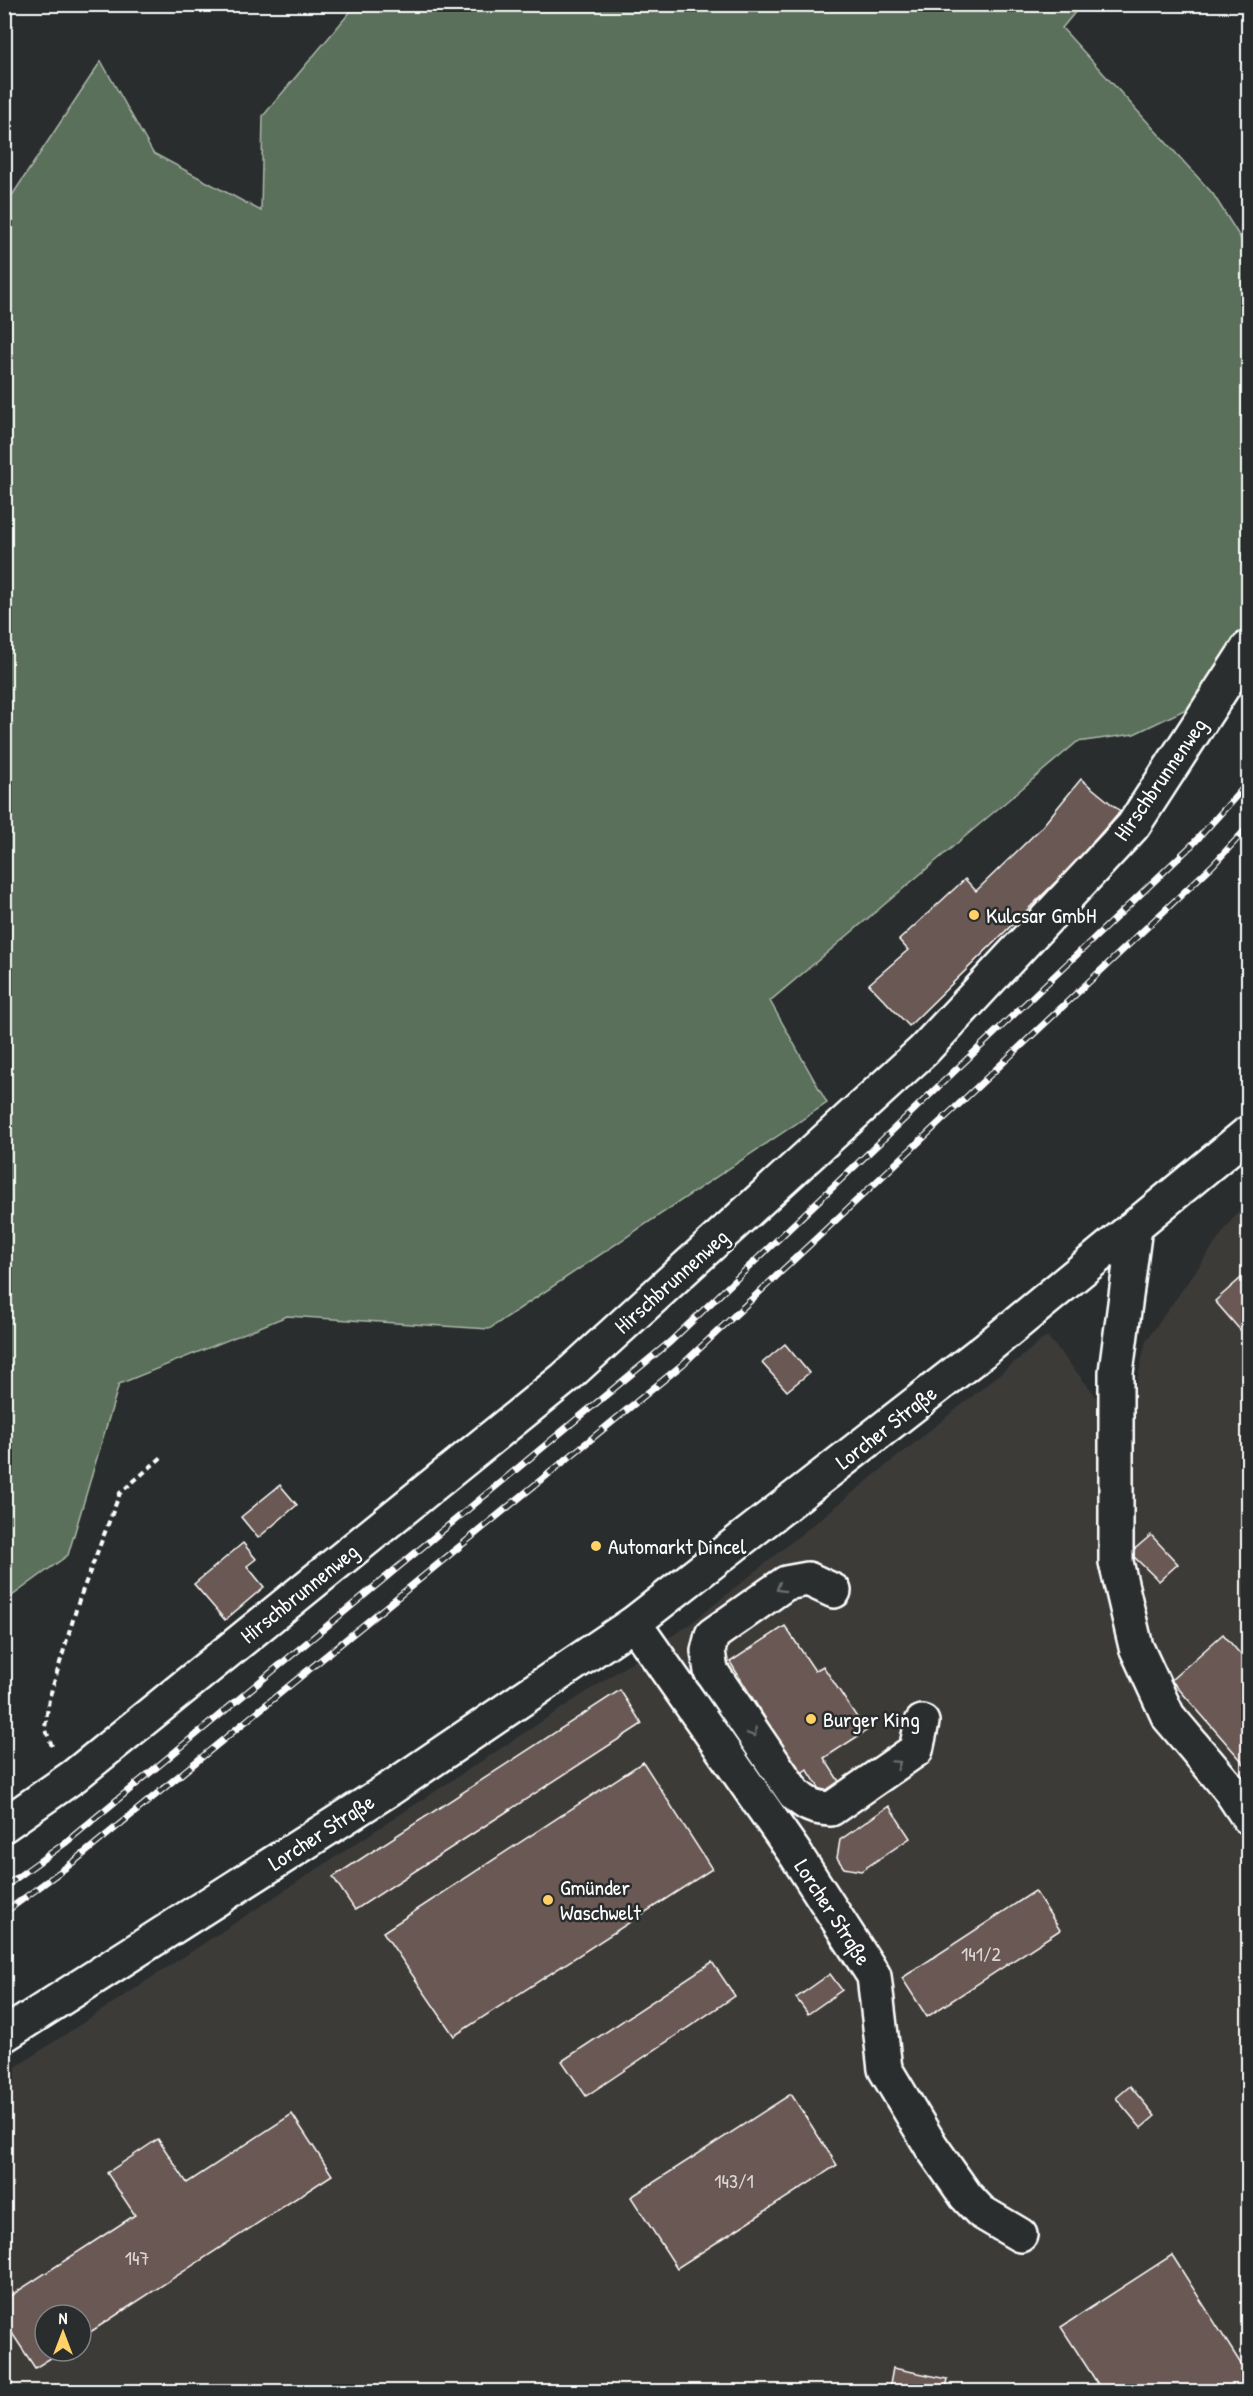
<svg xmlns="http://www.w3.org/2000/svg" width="1253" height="2396" viewBox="0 0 1253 2396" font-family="'Patrick Hand',sans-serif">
<rect width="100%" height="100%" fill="#2a2d2e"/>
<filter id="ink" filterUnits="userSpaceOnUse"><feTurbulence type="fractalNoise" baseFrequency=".0167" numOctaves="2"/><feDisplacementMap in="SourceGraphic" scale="12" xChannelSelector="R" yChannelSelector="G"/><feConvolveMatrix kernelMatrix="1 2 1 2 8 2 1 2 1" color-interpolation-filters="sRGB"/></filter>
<g filter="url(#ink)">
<path fill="#3d3a39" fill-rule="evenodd" d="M1248,1197V2391L5,2392V2074L690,1624L1047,1336L1131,1439V1407L1146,1341ZM45,2315H81V2351H45Z"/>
<path fill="#5a6f5a" stroke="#acb7ac" stroke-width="1.5" d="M356,5H1081L1062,28L1213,194L1248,250V628L1201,702L1134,734L1077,742L770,1001L827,1103L489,1329L287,1316L119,1384L68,1555L5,1601V206L101,61L153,153L261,211L263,116Z"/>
<path fill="#695952" stroke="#fff" stroke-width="1.5" d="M1081,779L1120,811L1075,863L909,1026L869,984L908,950L899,940L965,879L976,891L1040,829Z
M1248,1272V1339L1215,1301Z
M785,1344L809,1373L787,1391L762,1363Z
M280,1485L297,1505L258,1538L241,1517Z
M1151,1535L1178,1564L1159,1581L1130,1553Z
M243,1543L256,1559L247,1566L264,1587L225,1620L194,1584Z
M785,1626L815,1671L823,1666L866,1731L824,1758L842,1786L825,1797L807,1769L800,1774L730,1662Z
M1223,1634L1248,1663V1768L1171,1680Z
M620,1690L642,1724L355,1910L333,1877Z
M643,1762L712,1869L454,2036L383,1932Z
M889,1806L910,1838L861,1871L844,1868L837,1858L840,1840Z
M1035,1891L1060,1930L927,2017L902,1978Z
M712,1962L735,1996L586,2096L562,2061Z
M830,1974L842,1990L808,2014L796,1998Z
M1130,2086L1155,2116L1141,2128L1116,2098Z
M791,2094L837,2165L677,2268L631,2197Z
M292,2114L332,2175L81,2338V2315H45V2351H62L35,2368L4,2321V2300L135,2215L107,2173L158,2139L187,2183Z
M1172,2255L1248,2375V2392H1103L1061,2327Z
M893,2368L948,2379L945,2392L889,2390Z"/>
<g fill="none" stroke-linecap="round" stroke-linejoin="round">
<g stroke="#fff" stroke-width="38">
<path id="minor" d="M1135,1227L1116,1372V1562L1136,1647L1168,1716L1228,1787L1248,1817
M834,1591L808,1579L786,1583L712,1635L708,1651L711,1671L794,1793C806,1805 814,1808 831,1809L916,1750L922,1722
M634,1623L796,1855L874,1976L885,2069L931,2146L966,2196L981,2212L1020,2235
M4,1825L74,1776L565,1378L923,1051L1133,826L1248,648
M4,2035L391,1788L634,1623L987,1348L1248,1133"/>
</g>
<path stroke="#fff" stroke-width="4" stroke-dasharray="6 4.5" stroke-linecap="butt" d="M52,1746L45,1728L49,1699L79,1600L120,1493L163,1456"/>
<use href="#minor" stroke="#2a2d2e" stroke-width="33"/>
<g stroke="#fff" stroke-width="7">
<path id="rail" d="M4,1887L65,1843L670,1342L1192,845L1248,783
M4,1913L76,1860L683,1364L1213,865L1248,827"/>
</g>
<use href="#rail" stroke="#2a2d2e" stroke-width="4.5" stroke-dasharray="14" stroke-linecap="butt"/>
</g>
<defs><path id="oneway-chevron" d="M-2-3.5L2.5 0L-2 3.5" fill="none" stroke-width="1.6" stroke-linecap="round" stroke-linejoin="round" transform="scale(1.5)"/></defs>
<g stroke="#6a6c6d">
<use href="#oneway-chevron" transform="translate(780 1588) rotate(149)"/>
<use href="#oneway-chevron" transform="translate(753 1733) rotate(56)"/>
<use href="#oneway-chevron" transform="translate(897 1764) rotate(-35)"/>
</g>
</g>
<g fill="#ffd166" stroke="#2a2d2e" stroke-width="2">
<circle cx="974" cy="915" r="6"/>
<circle cx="596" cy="1546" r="6"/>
<circle cx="811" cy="1719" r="6"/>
<circle cx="548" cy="1900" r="6"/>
</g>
<g text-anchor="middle" stroke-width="5" stroke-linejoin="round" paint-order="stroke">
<g font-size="20" fill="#dad6d4">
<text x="981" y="1961">141/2</text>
<text x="734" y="2188">143/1</text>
<text x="137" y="2265">147</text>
</g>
<g font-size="22" fill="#fff" stroke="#2a2d2e">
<text transform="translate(1160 779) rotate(-55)" y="8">Hirschbrunnenweg</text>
<text transform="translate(671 1281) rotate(-42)" y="8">Hirschbrunnenweg</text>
<text transform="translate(886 1427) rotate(-38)" y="8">Lorcher Straße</text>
<text transform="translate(299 1593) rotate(-39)" y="8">Hirschbrunnenweg</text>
<text transform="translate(321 1832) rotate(-33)" y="8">Lorcher Straße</text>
<text transform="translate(833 1912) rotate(57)" y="8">Lorcher Straße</text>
</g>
<g font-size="22" fill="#fff" stroke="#2a2d2e" text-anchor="start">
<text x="986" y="923">Kulcsar GmbH</text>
<text x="608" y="1554">Automarkt Dincel</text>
<text x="823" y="1727">Burger King</text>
<text x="560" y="1895">Gmünder<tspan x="560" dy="25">Waschwelt</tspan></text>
</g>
</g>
<rect width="1253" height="2396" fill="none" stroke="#2a2d2e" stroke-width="24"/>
<rect x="12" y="12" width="1229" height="2372" fill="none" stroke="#fff" stroke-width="2" filter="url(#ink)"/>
<g transform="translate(63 2333)"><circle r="28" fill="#2a2d2e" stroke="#7f8182" stroke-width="1.5"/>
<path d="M0-4.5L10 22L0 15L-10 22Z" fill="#ffd166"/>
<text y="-9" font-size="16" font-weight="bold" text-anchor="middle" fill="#ffffff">N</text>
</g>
</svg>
